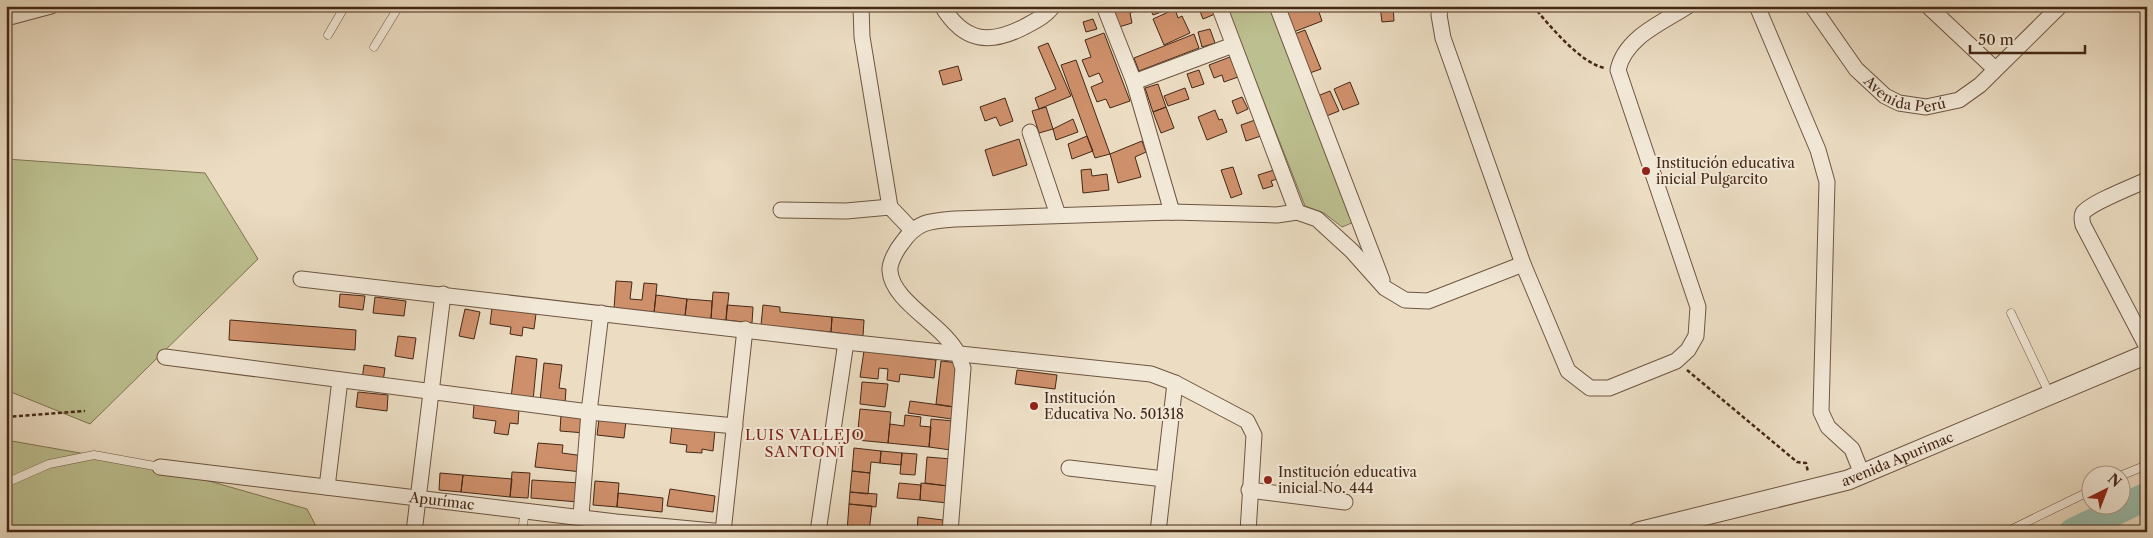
<svg xmlns="http://www.w3.org/2000/svg" width="2153" height="538" viewBox="0 0 2153 538" font-family="'Libre Caslon Text',serif">
<rect width="100%" height="100%" fill="#ebdcc2"/>
<filter id="stains"><feTurbulence type="fractalNoise" baseFrequency=".004" numOctaves="4"/><feColorMatrix values="0 0 0 0 .2 0 0 0 0 .09 0 0 0 0 .02 0 0 0 .5 -.17"/></filter>
<radialGradient id="worn" r=".72"><stop offset=".6" stop-color="#630" stop-opacity="0"/><stop offset="1" stop-color="#630" stop-opacity=".3"/></radialGradient>
<path fill="#bcbf8f" stroke="#807452" d="M1226,6H1272L1354,222L1342,227L1324,213L1305,206Z
M6,159L205,173L258,259L90,424L6,390Z
M6,440L160,467L307,509L319,532H6Z"/>
<g fill="none" stroke-linecap="round" stroke-linejoin="round">
<path stroke="#9abcac" stroke-width="28" d="M2073,532L2147,496"/>
</g>
<path fill="#ce906b" stroke="#452816" d="M1147,6L1130,13L1132,23L1119,27L1111,7Z
M1149,6H1171L1172,8L1153,15Z
M1206,6H1212L1215,14L1203,19L1199,9Z
M1297,6H1317L1322,21L1291,33L1283,12Z
M1380,6H1393L1394,21L1382,22Z
M1175,9L1178,18L1182,16L1190,33L1164,45L1153,19Z
M1093,19L1097,29L1086,32L1083,22Z
M1210,29L1215,43L1202,47L1198,32Z
M1305,30L1321,69L1307,74L1292,35Z
M1104,33L1130,101L1110,108L1106,99L1097,102L1091,87L1103,82L1099,73L1089,77L1082,60L1091,57L1085,40Z
M1194,34L1199,48L1139,71L1134,58Z
M1048,43L1071,96L1039,109L1035,98L1056,89L1038,47Z
M1230,57L1238,77L1224,82L1222,75L1214,78L1209,65Z
M1076,60L1110,154L1095,158L1061,65Z
M958,66L962,80L943,85L939,71Z
M1199,70L1204,84L1192,88L1187,74Z
M1350,82L1359,104L1343,110L1334,89Z
M1158,84L1166,107L1153,112L1145,88Z
M1185,88L1189,99L1168,106L1164,96Z
M1330,91L1339,111L1324,117L1315,97Z
M1242,97L1248,109L1237,114L1232,101Z
M1005,98L1013,121L1000,126L996,117L985,121L980,107Z
M1046,107L1053,129L1039,133L1032,111Z
M1166,107L1174,128L1161,133L1153,112Z
M1215,110L1219,120L1222,119L1227,132L1207,140L1198,117Z
M1073,119L1078,132L1056,140L1053,129Z
M1255,120L1261,136L1246,141L1241,125Z
M1087,136L1093,151L1072,159L1068,144Z
M1019,139L1027,165L993,176L985,150Z
M1142,141L1146,152L1135,157L1141,177L1118,183L1110,154Z
M1233,167L1242,194L1231,198L1221,170Z
M1091,169L1092,176L1107,174L1109,190L1083,193L1081,170Z
M1274,170L1277,179L1271,181L1273,186L1263,189L1258,175Z
M616,281L632,282L630,299L642,300L644,283L657,284L654,313L614,309Z
M713,292L729,293L726,320L711,319Z
M340,294L365,296L363,310L339,307Z
M656,295L687,299L685,316L654,313Z
M375,297L406,301L404,316L373,313Z
M687,299L712,301L711,319L685,316Z
M727,305L753,307L752,323L726,320Z
M763,305L780,307V312L832,317L831,332L761,325Z
M492,308L536,314L534,329L523,327L522,336L510,334L511,327L490,324Z
M465,309L480,312L474,339L459,336Z
M832,317L864,320L863,336L831,332Z
M230,320L356,330L355,350L229,340Z
M398,336L416,338L413,359L395,356Z
M864,351L936,360L934,378L900,374L899,382L887,380L888,369L879,368L878,379L860,377Z
M516,356L537,359L533,401L511,398Z
M941,361L959,363L954,407L936,404Z
M544,363L562,365L559,388L566,389L565,404L540,401Z
M364,365L385,368L383,382L362,380Z
M1017,370L1057,375L1055,389L1015,384Z
M862,382L888,384L885,407L860,404Z
M358,392L388,395L387,411L356,407Z
M910,401L954,407L952,419L908,413Z
M474,404L519,409L518,424L510,423L508,435L494,433L496,421L473,418Z
M860,409L891,412L888,443L857,440Z
M561,414L586,417L585,433L560,431Z
M905,415L921,417L920,426L931,427L929,447L888,443L890,424L904,426Z
M599,419L626,421L624,438L597,435Z
M931,419L954,421L951,450L929,447Z
M672,425L715,430L713,451L702,449V453L686,452L687,445L670,443Z
M538,443L563,445L562,453L584,456L582,472L535,467Z
M854,448L881,451L880,463L871,462L870,473L852,471Z
M881,451L902,453L901,465L880,463Z
M902,453L917,454L915,475L900,474Z
M927,457L951,459L948,486L925,483Z
M852,471L870,473L868,494L850,492Z
M512,472L530,473L528,498L510,497Z
M440,473L463,475L461,492L439,490Z
M463,475L512,479L510,497L461,492Z
M532,480L580,483L578,502L531,498Z
M595,481L619,483L617,507L593,505Z
M899,483L921,485L920,500L897,498Z
M921,483L948,486L947,503L920,500Z
M670,489L715,496L713,512L667,506Z
M850,492L877,494L876,507L849,504Z
M618,493L663,498L662,512L617,507Z
M849,504L872,506L869,532H847Z
M918,517L943,520L942,532H917Z"/>
<g fill="none" stroke-linecap="round" stroke-linejoin="round">
<g stroke="#6e5541" stroke-width="9">
<path id="service" d="M328,35L345,6
M374,47L399,6
M2011,313L2050,395
M2120,476L2147,465
M6,483L49,464L94,455L160,467
M522,532L525,510
M2006,532L2090,491"/>
</g>
<g stroke="#6e5541" stroke-width="17">
<g id="minor">
<path d="M861,6L862,37L890,207L911,229"/>
<path d="M942,6C964,42 989,45 1024,27C1035,21 1046,16 1053,6"/>
<path d="M1104,6L1134,82L1172,212"/>
<path d="M1219,6L1297,212"/>
<path d="M1277,6L1382,280"/>
<path d="M1441,6L1439,15L1443,38L1523,264L1568,371L1590,388H1609L1676,361L1688,350L1696,336L1698,307L1618,70C1625,37 1662,23 1688,6"/>
<path d="M1757,6L1818,150L1827,182L1821,412L1828,427L1852,449L1862,474"/>
<path id="s1" d="M1812,6L1856,69L1885,96L1899,103L1926,107L1959,100L1980,85L2060,6"/>
<path d="M1928,6L1995,69"/>
<path d="M6,18L51,6"/>
<path d="M1134,82L1233,45"/>
<path d="M1030,132L1058,215"/>
<path d="M2147,180C2134,186 2090,203 2083,213C2081,217 2082,221 2083,225L2147,347"/>
<path d="M781,210L846,211L890,207"/>
<path d="M301,279L846,342L1151,374L1175,383L1247,421L1254,435L1248,532"/>
<path d="M165,357L589,412L735,426"/>
<path id="s2" d="M160,467L616,522L724,532"/>
<path d="M1069,468L1164,479"/>
<path d="M327,487L340,380"/>
<path d="M1249,490L1345,502"/>
<path d="M581,516L589,412L601,313"/>
<path d="M414,532L443,294"/>
<path d="M723,532L745,329"/>
<path d="M818,532L846,342"/>
<path d="M950,532L963,368C961,364 960,358 958,354C944,325 892,302 890,271C889,263 897,249 902,243C917,221 930,221 955,219L1172,212L1277,215L1297,212L1317,219L1352,251L1385,288L1405,300L1428,301L1523,264"/>
<path d="M1158,532L1175,383"/>
</g>
</g>
<g stroke="#6e5541" stroke-width="21">
<g id="tertiary">
<path id="s3" d="M1638,532L1848,480L2147,354"/>
</g>
</g>
<path stroke="#452816" stroke-width="2.5" stroke-dasharray="4 2.5" stroke-linecap="butt" d="M1533,6C1548,24 1581,64 1605,68
M1687,370L1797,462L1806,463L1808,472
M6,417L85,411"/>
<use href="#service" stroke="#f2e8d7" stroke-width="8"/>
<use href="#minor" stroke="#f2e8d7" stroke-width="15"/>
<use href="#tertiary" stroke="#f2e8d7" stroke-width="19"/>
</g>
<g fill="#8f2418" stroke="#f2e8d7" stroke-width="2">
<circle cx="1646" cy="171" r="5"/>
<circle cx="1034" cy="406" r="5"/>
<circle cx="1268" cy="480" r="5"/>
</g>
<g text-anchor="middle" stroke-width="4" stroke-linejoin="round" paint-order="stroke">
<g font-size="14" fill="#452816" stroke="#f2e8d7">
<text dy="5" stroke="none"><textPath href="#s1" startOffset="135">Avenida Perú</textPath></text>
<text dy="5" stroke="none"><textPath href="#s3" startOffset="270">avenida Apurimac</textPath></text>
<text dy="5" stroke="none"><textPath href="#s2" startOffset="284">Apurímac</textPath></text>
</g>
<g font-size="14" fill="#452816" stroke="#f2e8d7" text-anchor="start">
<text x="1656" y="168">Institución educativa<tspan x="1656" dy="16">inicial Pulgarcito</tspan></text>
<text x="1044" y="403">Institución<tspan x="1044" dy="16">Educativa No. 501318</tspan></text>
<text x="1278" y="477">Institución educativa<tspan x="1278" dy="16">inicial No. 444</tspan></text>
</g>
<g font-size="15" letter-spacing="1" fill="#7a1f14" stroke="#f2e8d7">
<text x="805" y="440">LUIS VALLEJO<tspan x="805" dy="17">SANTONI</tspan></text>
</g>
</g>
<rect width="2153" height="538" fill="none" stroke="#ebdcc2" stroke-width="25"/>
<rect x="8" y="8" width="2138" height="523" fill="none" stroke="#452816" stroke-width="2.5"/>
<rect x="12" y="12" width="2128" height="513" fill="none" stroke="#452816"/>
<g transform="translate(2106 490) rotate(42)"><circle r="24" fill="#f2e8d7" stroke="#ad9b8a"/>
<path d="M0-4L9 19L0 12L-9 19Z" fill="#8f2418"/>
<text y="-8" font-size="14" font-weight="bold" text-anchor="middle" fill="#452816">N</text>
</g>
<path d="M1970 45v8h115v-8" fill="none" stroke="#452816" stroke-width="2.5"/>
<text x="1978" y="45" font-size="15" fill="#452816" stroke="#f2e8d7" stroke-width="4" paint-order="stroke">50 m</text>
<rect width="100%" height="100%" filter="url(#stains)"/>
<rect width="100%" height="100%" fill="url(#worn)"/>
</svg>
